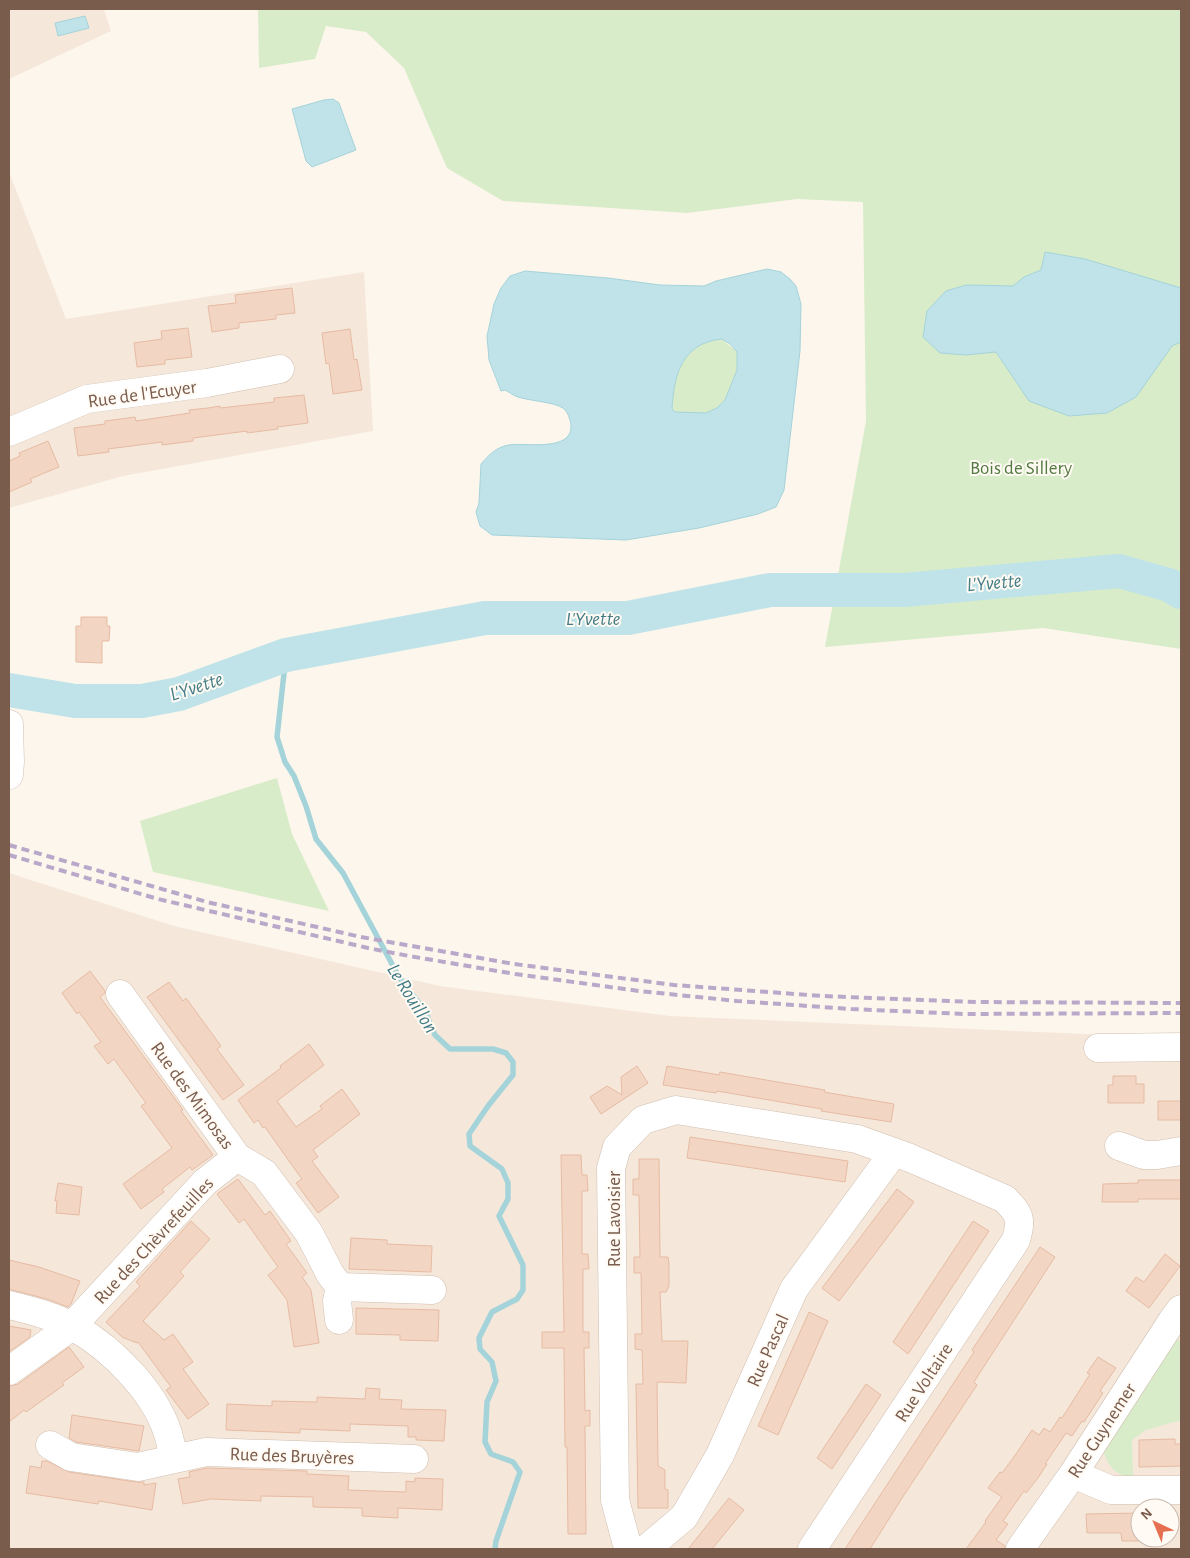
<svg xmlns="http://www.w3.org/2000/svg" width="1190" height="1558" viewBox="0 0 1190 1558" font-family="'Alegreya Sans',sans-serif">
<rect width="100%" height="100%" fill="#fdf6ec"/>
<path fill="#f5e8da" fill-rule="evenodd" d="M9,9H104L111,31L9,79Z
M9,172L66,319L364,272L373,431L123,476L9,508Z
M9,873L174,926L440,986L670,1016L1085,1034L1181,1033V1549H9ZM1140,1508H1170V1538H1140Z"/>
<path fill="#d8ecc9" d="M258,9H1181V649L1043,628L825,647L866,421L863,202L797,199L687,213L503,201L447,168L404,68L366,32L326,26L315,59L259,68Z
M722,339L737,352V370L725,400L717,408L706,413L675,412L672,409C674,374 682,343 722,339Z
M277,778L292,834L329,911L153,872L140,821Z
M1177,1338L1181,1343V1420L1146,1430L1132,1440L1133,1479C1113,1473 1109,1467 1102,1448Z"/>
<path fill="#bfe3e8" stroke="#a5d3da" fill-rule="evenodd" d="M85,16L89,28L58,36L55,23Z
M333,99L339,103L356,150L312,167L306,161L292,109L324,100Z
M1045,252L1085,259L1181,288V342L1172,346L1136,397L1107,413L1069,416L1029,401L996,352L966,355L940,353L923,337L927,311L946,291L966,285L1013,286L1024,277L1041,270Z
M767,269L781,272L790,279L796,286L801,304L800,351L784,490L776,507L758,514L699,528L626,540L492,535L480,526L476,512L479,503L481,464C489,455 496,447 509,445C523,442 573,453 571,425C570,419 568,412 563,408C554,402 530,401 518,397C514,396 509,392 505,390L501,391L489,360L487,336L494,304L501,288L510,276L525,271L608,278L660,285L704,286L716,281ZM722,339L730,344L737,352V370L725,400L717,408L706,413L675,412L672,409C674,374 682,343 722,339Z"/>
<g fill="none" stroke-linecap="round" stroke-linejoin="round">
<path stroke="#a5d3da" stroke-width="5.5" d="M286,655L277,737L285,762L294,776L306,806L316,839L343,873L399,977L425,1011L435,1035L450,1049H493L506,1053L513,1062V1075L488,1106L469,1134L470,1146L502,1169L508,1183V1199L499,1216L523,1265V1290L517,1299L492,1312L479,1338L480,1349L492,1362L496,1381L487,1402L485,1442L491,1454L513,1462L520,1472L496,1541L495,1549"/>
<path stroke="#bfe3e8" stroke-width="34" d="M9,690L75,701H142L179,694L286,655L485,618H628L770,590H904L1119,571L1169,585L1181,592"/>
</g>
<path fill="#f3d5c3" stroke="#e6bba3" d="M292,288L295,313L276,315V319L239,323V328L212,332L208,306L236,303L235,295Z
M188,328L192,357L165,360V364L137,367L134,343L162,339L161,331Z
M350,329L354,360L357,359L362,390L333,394L329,363L326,364L322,333Z
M304,395L308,423L277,427L278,429L247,433V431L193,438V441L162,445V442L108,449L109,452L78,456L74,428L105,424V421L135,417L136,421L190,413L189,410L208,408L220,406V408L274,402V398Z
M48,441L59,467L30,479L32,482L9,492V461L20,456L19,453Z
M81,617H107V626H110L109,641H102V663L76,662V626H81Z
M90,971L105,991V993L100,997L178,1103L183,1110L181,1111L213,1155L192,1170L190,1167L162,1189L164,1192L141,1209L123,1184L172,1148L141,1106L146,1103L114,1059L108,1064L94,1046L101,1042L79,1012L77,1014L62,993Z
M169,982L183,1001L186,998L221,1046L217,1049L244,1085L223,1100L147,997Z
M309,1044L324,1065L277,1101L296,1127L322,1109L320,1106L342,1089L360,1114L313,1150L318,1157L312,1161L339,1197L318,1213L296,1183L302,1179L289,1161L265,1127L263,1128L258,1120L254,1123L238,1100L281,1068L280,1066Z
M637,1066L648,1083L601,1114L590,1097L607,1086L622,1095L621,1077Z
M667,1066L719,1075L720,1072L772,1081L825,1090L824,1092L894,1104L891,1122L821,1111L822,1109L804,1106L717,1091L716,1093L663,1085Z
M1113,1076H1136V1084H1144V1103H1108V1085H1113Z
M1158,1101H1181V1120H1158Z
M690,1137L848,1161L845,1182L687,1158Z
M561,1155H581L582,1175H587L588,1191H582V1254H588L589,1269H583V1332H589V1348H584L585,1411L590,1410V1426H585L586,1534H568L567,1447H565L564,1348H542V1332H564Z
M639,1159H659L660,1257H668L669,1264V1286L666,1292H660L662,1341H688L686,1383L657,1382L658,1466L665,1470V1489L668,1490V1508H638L636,1384H643L642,1350L635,1349V1334H642L641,1273H634V1257H640L639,1195H633V1179H639Z
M238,1179L265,1215L270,1211L291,1241L286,1244L307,1273L302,1277L311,1290L319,1343L294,1347L287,1300L268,1275L278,1267L244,1219L239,1223L217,1194Z
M1138,1180H1181V1199H1138V1202H1102L1103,1184L1138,1183Z
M58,1183L82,1187L79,1215L56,1213L57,1201H55Z
M897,1189L914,1202L839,1301L822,1288Z
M191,1221L210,1239L180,1272L184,1276L143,1321L164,1340L173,1334L193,1362L183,1369L209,1404L188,1419L166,1390L171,1387L138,1342L137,1343L122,1337L106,1322L140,1286L136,1282Z
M973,1221L989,1231L908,1354L893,1342Z
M351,1238L387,1240V1244L432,1246L431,1272L349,1269Z
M1040,1247L1055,1257L981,1371L974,1382L977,1385L904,1495L870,1549H845L974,1352L972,1350Z
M1165,1254L1180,1266L1149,1308L1126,1291L1136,1277L1144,1282Z
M9,1260L39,1267L80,1281L71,1304L68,1307L47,1299L9,1289Z
M356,1308L439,1310L438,1341L400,1340V1335L356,1334Z
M809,1312L828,1321L778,1435L758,1426Z
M9,1326L31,1330L30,1337L9,1352Z
M69,1347L84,1367L62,1383L64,1385L26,1412L24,1410L9,1422V1386L18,1384Z
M1098,1357L1116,1368L1100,1391L1103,1393L1084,1422L1082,1421L1072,1436L1066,1433L1045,1464H1047L1038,1478L1026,1493L1024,1491L1003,1521L1008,1524L996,1540L1005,1546V1549H966L986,1522L985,1521L1002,1497L988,1488L1000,1472L1002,1473L1016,1454L1032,1430L1039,1435L1044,1428L1050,1432L1060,1417L1062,1418L1090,1374L1087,1373Z
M866,1384L881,1395L832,1469L817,1458Z
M366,1388L380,1389L379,1399L402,1400L401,1409L446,1410L444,1441L416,1440V1437H408V1426L350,1424V1431L300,1429V1433L226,1430L227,1404L272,1406V1401L317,1402V1397L365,1399Z
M72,1415L144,1426L139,1451L76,1442L69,1438Z
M1175,1439V1444H1181V1466L1139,1467V1440Z
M42,1461H47L69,1472L136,1482H144V1485L156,1483L152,1510L99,1501L98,1504L26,1493L30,1466L41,1468Z
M207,1468L307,1471V1474L349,1476L348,1490L406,1492V1481L415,1482V1478L443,1479L442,1510L398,1508V1518L362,1516V1508L313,1507V1497L261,1496V1501L211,1499L183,1504L178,1479L190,1477L189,1472Z
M729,1498L744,1510L712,1549H688Z
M1139,1513L1140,1541H1122L1121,1533H1087L1086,1514Z"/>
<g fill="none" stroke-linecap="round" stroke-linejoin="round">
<g stroke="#d1beb0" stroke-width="29">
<path id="minor" d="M9,432L87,399L207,383L280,369
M9,724L10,762L9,775
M120,994L237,1157L264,1173L309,1233L330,1274L340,1287L432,1290
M1098,1048L1181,1047
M1119,1146L1144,1155H1157L1181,1151
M9,1305C30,1310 54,1316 74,1327C114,1350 159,1395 170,1441C172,1447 171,1454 170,1460
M339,1320L337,1301L340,1287
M9,1371L72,1326L205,1182L237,1157
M50,1445L71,1457L138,1467L206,1452L414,1459
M1073,1474L1111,1490H1181
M626,1541L615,1500L611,1168L617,1147L643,1120L676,1110L857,1139L910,1158L1005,1199C1020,1215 1022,1218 1016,1240L812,1549
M646,1549L684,1517L720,1455L794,1289L894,1152
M1020,1549L1073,1474L1172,1321L1181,1309"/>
</g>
<use href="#minor" stroke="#fff" stroke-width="28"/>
<path stroke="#b9a8c9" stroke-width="4" stroke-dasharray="8 5" stroke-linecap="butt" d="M9,845L207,902L361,937L514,964L674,985L822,996L976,1002L1181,1003
M9,855L158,899L368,948L409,956L515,974L639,991L737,1001L851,1009L965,1014L1181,1013"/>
</g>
<g text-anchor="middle" stroke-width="4" stroke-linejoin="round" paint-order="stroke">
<g font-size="19" fill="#7a5c4d" stroke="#fffaf3">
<text transform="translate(142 393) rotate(-8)" y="7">Rue de l'Ecuyer</text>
<text transform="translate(193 1095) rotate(54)" y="7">Rue des Mimosas</text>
<text transform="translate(613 1219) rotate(-90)" y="7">Rue Lavoisier</text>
<text transform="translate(153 1240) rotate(-47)" y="7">Rue des Chèvrefeuilles</text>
<text transform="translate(767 1350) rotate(-66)" y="7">Rue Pascal</text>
<text transform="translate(923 1382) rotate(-57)" y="7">Rue Voltaire</text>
<text transform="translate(1101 1430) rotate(-57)" y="7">Rue Guynemer</text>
<text transform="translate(292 1455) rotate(2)" y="7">Rue des Bruyères</text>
</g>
<g font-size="19" fill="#537a41" stroke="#fffaf3">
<text x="1021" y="474">Bois de Sillery</text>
</g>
<g font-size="20" font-style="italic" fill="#437c86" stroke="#fffaf3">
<text transform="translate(994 582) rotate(-5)" y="7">L'Yvette</text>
<text x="593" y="625">L'Yvette</text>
<text transform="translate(196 686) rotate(-18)" y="7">L'Yvette</text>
<text transform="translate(413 998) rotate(58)" y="7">Le Rouillon</text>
</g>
</g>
<rect width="1190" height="1558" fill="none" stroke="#7a5c4d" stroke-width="20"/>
<g transform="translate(1155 1523) rotate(316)"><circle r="24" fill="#fffaf3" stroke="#cabbb1"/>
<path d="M0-4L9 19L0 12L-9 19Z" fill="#e76f51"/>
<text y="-8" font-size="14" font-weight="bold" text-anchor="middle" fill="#7a5c4d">N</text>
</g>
</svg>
